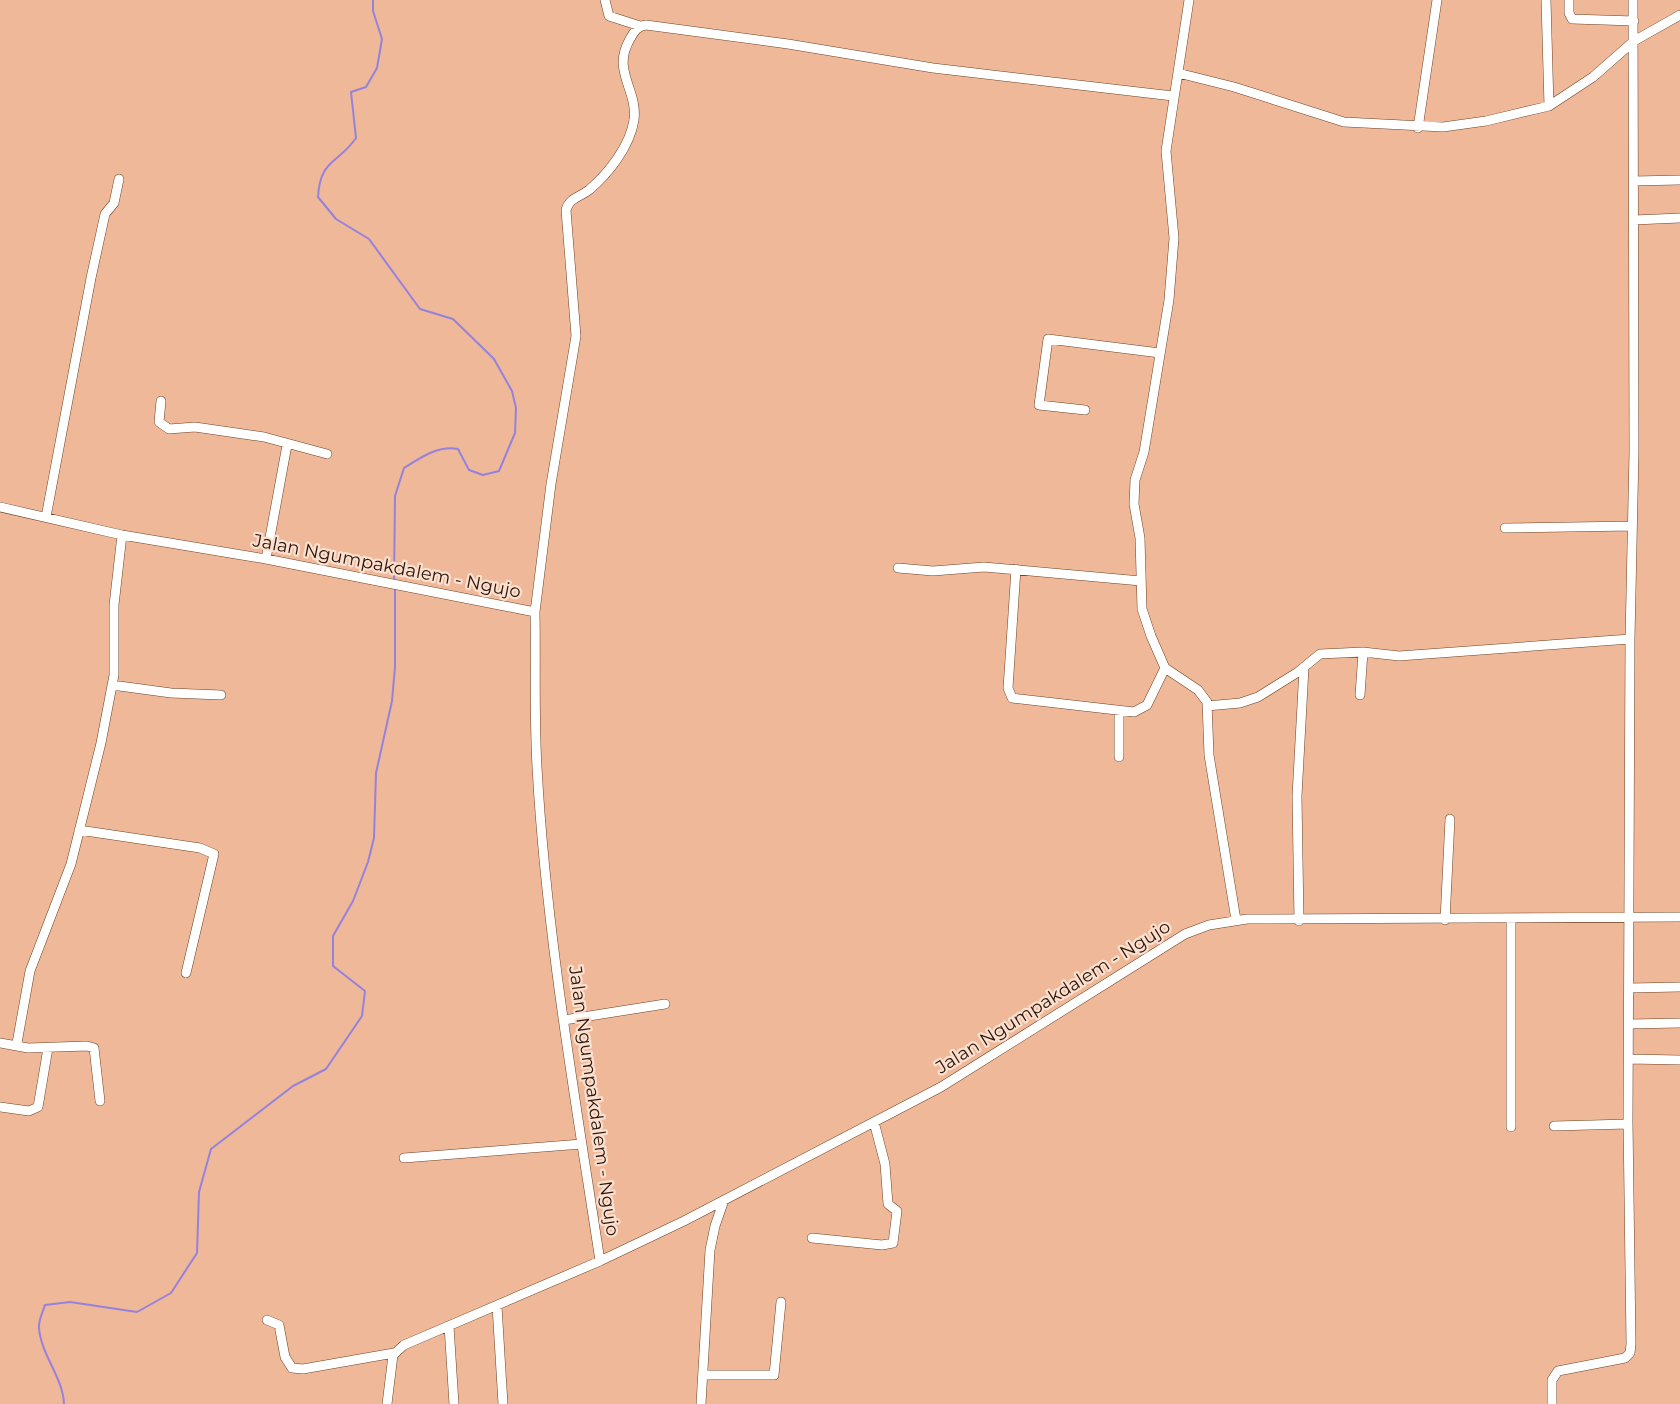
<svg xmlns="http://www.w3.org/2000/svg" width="1680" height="1404" viewBox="0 0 1680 1404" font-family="Montserrat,sans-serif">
<rect width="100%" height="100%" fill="#efb898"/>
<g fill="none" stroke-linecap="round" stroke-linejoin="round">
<path stroke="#9582dd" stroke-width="2" d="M373,0V11L382,39L377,68L366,87L351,92L356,138C338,164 320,159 318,197L336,219L369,239L420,309L453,319L494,359L512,391L516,408L515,433L499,471L483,475L469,470L458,449C438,445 420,458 404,468L395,496L394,582
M64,1404C63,1377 41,1355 39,1328C38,1321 43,1312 45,1305L70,1302L137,1312L171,1293L197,1253L199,1192L211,1149L293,1086L326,1069L362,1016L365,991L333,966V936L353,901L368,862L374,838L376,773L392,701L395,667V587"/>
<g stroke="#6e4123" stroke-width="10">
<path id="minor" d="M605,0L609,16L640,26
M1189,0L1166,151L1174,238L1169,300L1144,452L1135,480L1134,504L1140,538L1142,609L1151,636L1165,668L1198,690L1207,702L1209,755L1236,920
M1546,0L1549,106
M1569,0V13L1572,19L1634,21
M1178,73L1234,87L1344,122L1443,127L1486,121L1549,106L1593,77L1634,41L1680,15
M1418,128L1437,0
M1634,181L1680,180
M1634,220L1680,218
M161,401L159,422L169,429L195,427L264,437L327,454
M1085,410L1039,405L1048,339L1160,353
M0,507L122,535L266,559L535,612C536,664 534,715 537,767C546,932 575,1097 600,1261
M46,517L91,278L105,214L114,203L119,179
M1505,528L1632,526
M266,559L287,445
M898,568L933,571L984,567L1141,581
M1016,569L1008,688L1012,698L1134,712L1147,705L1165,668
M535,612L551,484L576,336L566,210C569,198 580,197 589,190C609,173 630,146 634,120C638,89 611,71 630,39C634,32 637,26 646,25L788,44L933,68L1173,96
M112,685L171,693L221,695
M1360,695L1363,652L1399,656L1630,639
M1207,706L1240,703L1258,697L1298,672L1320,654L1363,652
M1119,711V757
M79,830L200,848L214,854L186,973
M1511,918V1127
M1445,920L1450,819
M1299,921L1297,796L1304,668
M1630,988L1680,987
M564,1020L665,1004
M1629,1024L1680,1023
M0,1043L17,1046
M1629,1059L1680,1060
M100,1101L94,1048L87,1046L28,1048L17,1046V1043L30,971L71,864L101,743L114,675V605L122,535
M0,1107L29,1111L38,1107L48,1048
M1554,1126L1628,1124
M404,1158L582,1144
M812,1238L882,1245L893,1243L897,1211L888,1204L885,1164L874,1122
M497,1306L503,1404
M267,1320L279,1325L285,1357L292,1368L303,1369L394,1353
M449,1326L454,1404
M705,1375H774L781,1302
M387,1404L393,1355L404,1345L600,1261L684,1221L941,1087L1185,934L1209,925L1247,919L1680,917
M701,1404L710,1250L715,1226L724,1200
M1552,1404V1380L1558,1371L1625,1358L1630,1353L1631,1344L1628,1121L1630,639L1634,452L1633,0"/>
</g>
<use href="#minor" stroke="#fff" stroke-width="9"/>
</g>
<g text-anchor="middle" stroke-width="4.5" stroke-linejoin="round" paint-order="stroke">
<g font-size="18" fill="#2b170b" stroke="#fce0cf">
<text transform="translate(387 566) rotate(11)" y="6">Jalan Ngumpakdalem - Ngujo</text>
<text transform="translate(1053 997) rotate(-32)" y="6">Jalan Ngumpakdalem - Ngujo</text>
<text transform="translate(594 1101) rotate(82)" y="6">Jalan Ngumpakdalem - Ngujo</text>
</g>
</g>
</svg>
